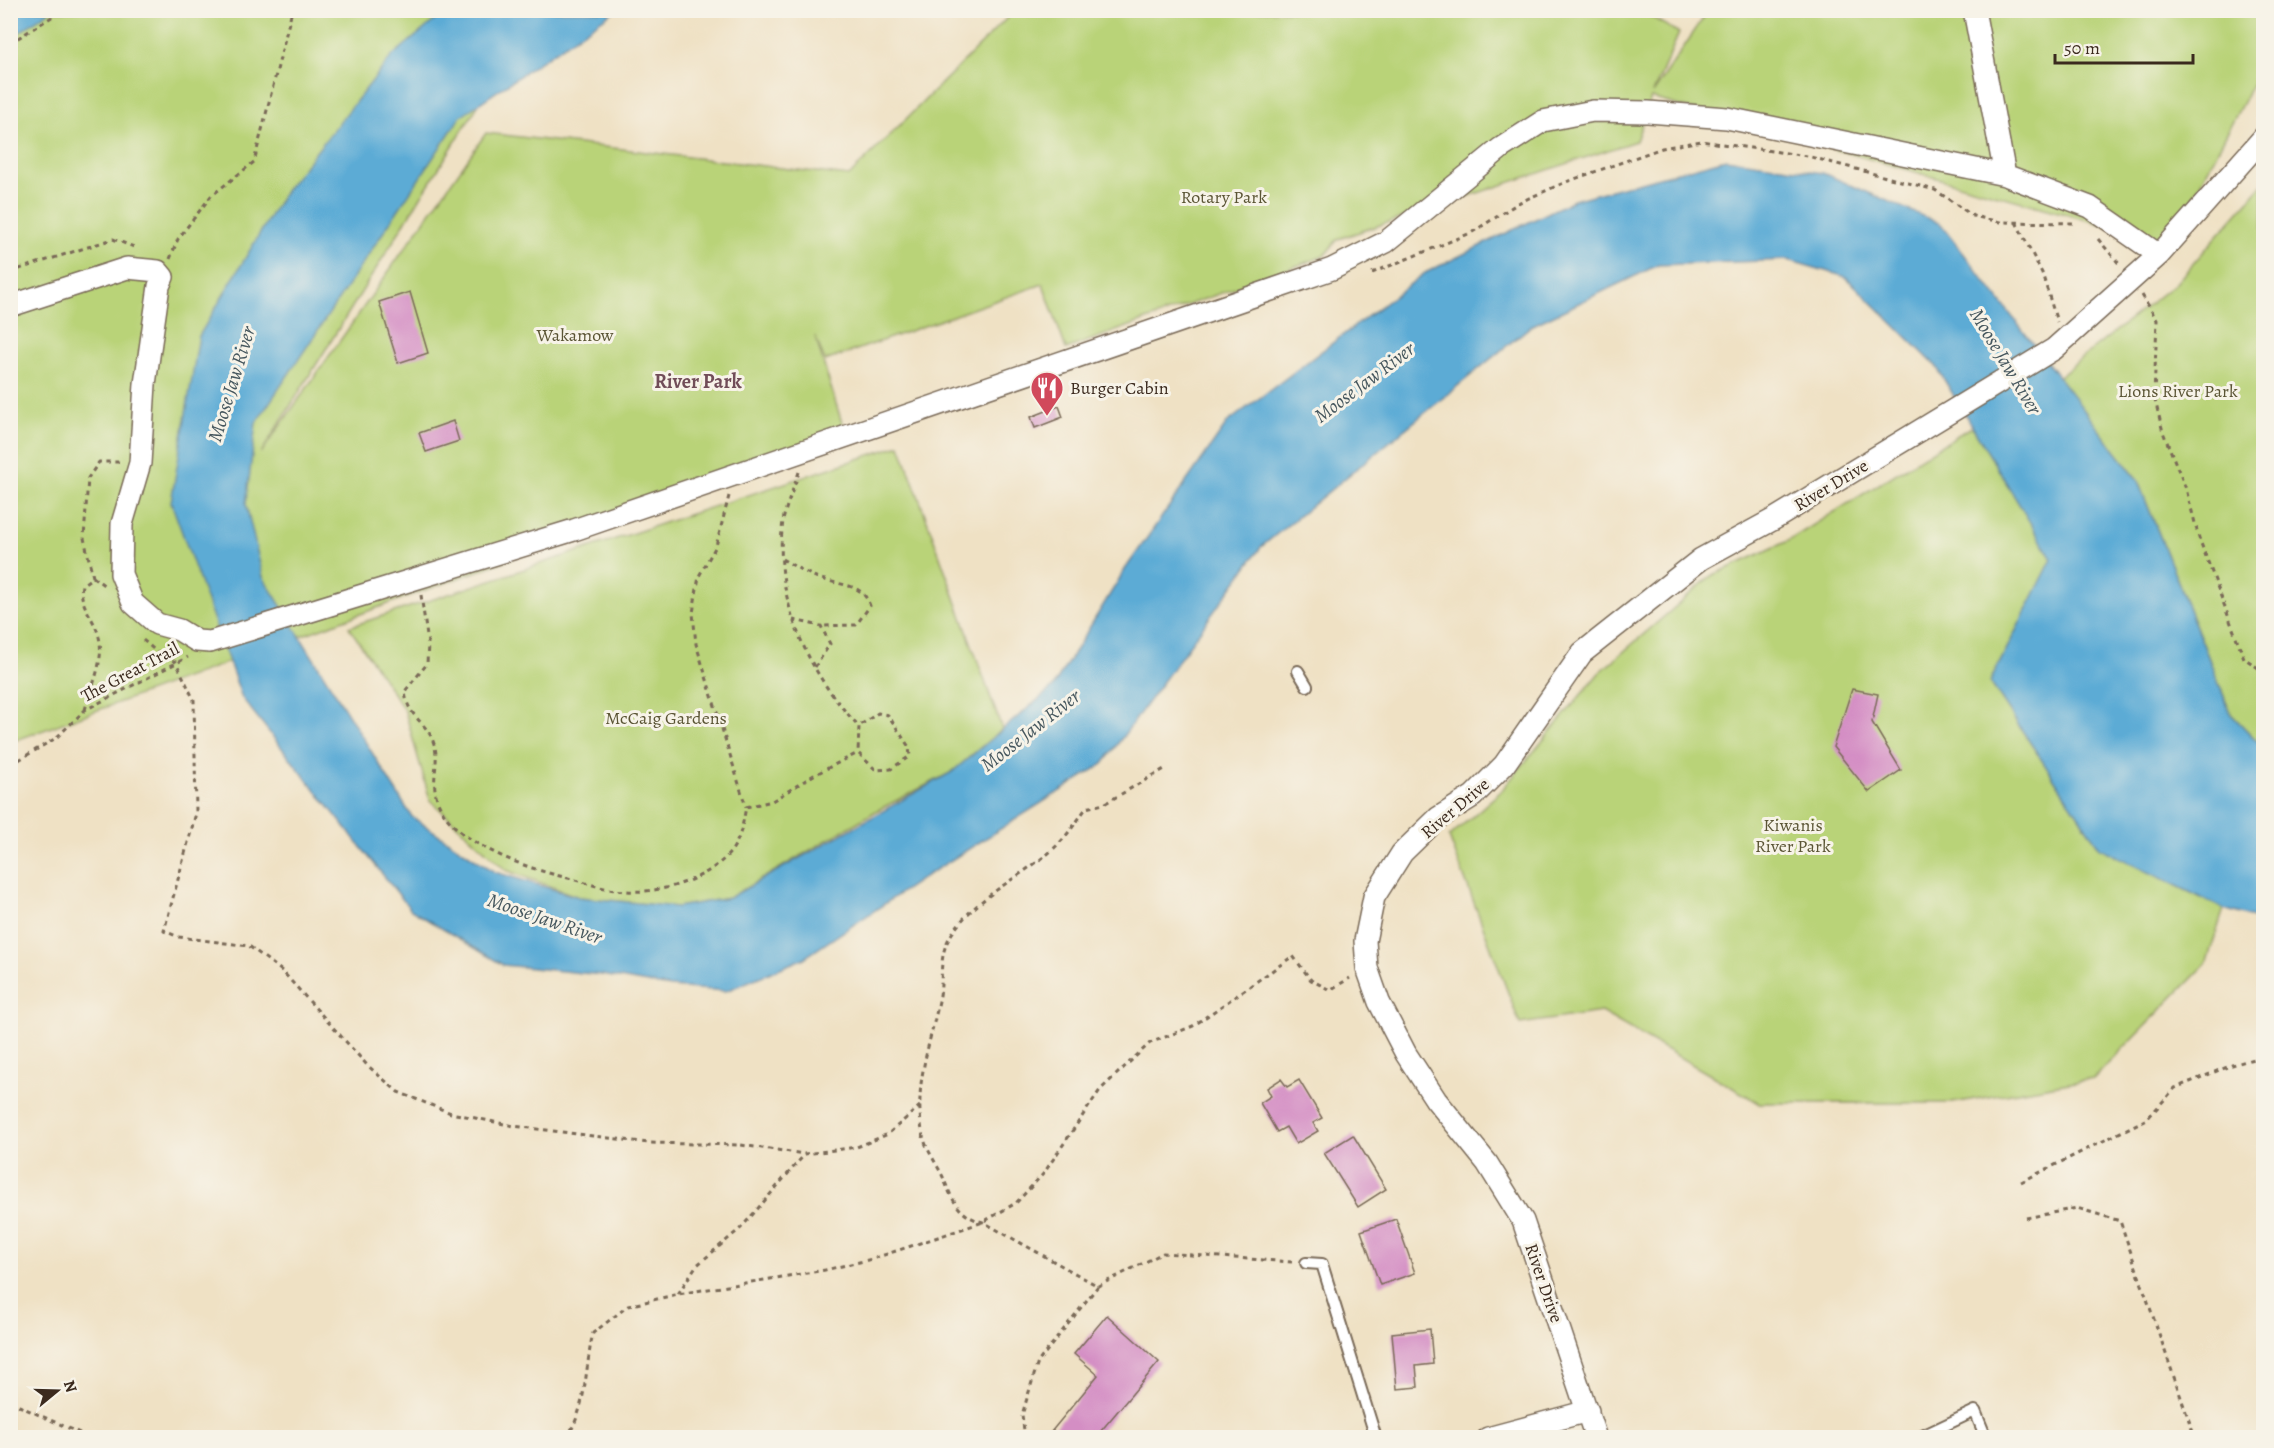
<svg xmlns="http://www.w3.org/2000/svg" width="2274" height="1448" viewBox="0 0 2274 1448" font-family="Alegreya,serif">
<rect width="100%" height="100%" fill="#f7f3e8"/>
<filter id="ink" filterUnits="userSpaceOnUse"><feTurbulence type="fractalNoise" baseFrequency=".0167" numOctaves="2"/><feDisplacementMap in="SourceGraphic" scale="12" xChannelSelector="R" yChannelSelector="G"/><feConvolveMatrix kernelMatrix="1 2 1 2 8 2 1 2 1" color-interpolation-filters="sRGB"/></filter>
<filter id="wash" filterUnits="userSpaceOnUse"><feTurbulence type="fractalNoise" baseFrequency=".008" numOctaves="4" result="noise"/><feDisplacementMap in="SourceGraphic" scale="24" xChannelSelector="R" yChannelSelector="G"/><feGaussianBlur stdDeviation="1.35" result="paint"/><feColorMatrix in="noise" values="0 0 0 0 0 0 0 0 0 0 0 0 0 0 0 0 0 1.4 0 .05"/><feComposite in="paint" operator="in"/></filter>
<g filter="url(#wash)">
<rect width="100%" height="100%" fill="#efe1c4"/>
<path fill="#b9d378" stroke="#7a7e4b" stroke-width="1.5" d="M50,11H537L261,453L486,133L849,176L1014,11H1641L1679,33L1653,93L1708,11H2263V64L2169,243L1651,98L1636,141L1338,239L1324,256L1066,349L1043,284L825,361L815,336L846,436L11,742V38Z
M2263,184V747L2231,714L2137,479L2058,377L2176,283Z
M1972,426L2053,559L1990,682L2100,848L2224,909L2206,964L2093,1079L1952,1103H1759L1601,1012L1520,1024L1449,837L1501,791L1599,673L1711,576L1788,541Z
M900,445L1002,729L952,772L878,810L729,898L677,907L579,897L506,870L430,800L405,711L349,627Z"/>
<path fill="#5babd5" stroke="#4b6a7a" stroke-width="1.5" d="M11,10H50V11L11,38Z
M446,11H614L461,116L256,423L246,504L263,577L412,817L495,872L579,897L677,907L729,898L952,772L1053,687L1126,568L1228,422L1425,273L1574,200L1726,159L1823,173L1941,224L2137,479L2231,714L2263,747V921L2224,909L2100,848L1990,682L2052,559L1936,366L1846,277L1788,260L1658,265L1531,326L1261,547L1103,764L926,876L804,958L726,991L670,987L602,975L503,965L411,910L242,698L171,502L199,336L285,191L392,56Z"/>
<g id="blocks">
<path fill="#d48ec4" d="M410,292L428,353L398,363L379,302Z
M1059,406L1063,417L1035,428L1031,417Z
M453,421L459,441L426,452L419,433Z
M1852,689L1878,694L1872,722L1901,770L1869,792L1833,747Z
M1281,1079L1287,1087L1299,1080L1322,1118L1313,1123L1318,1131L1296,1144L1286,1127L1277,1132L1260,1103L1271,1096L1267,1088Z
M1353,1135L1386,1189L1358,1207L1324,1153Z
M1396,1219L1415,1273L1380,1285L1361,1231Z
M1107,1315L1159,1362L1095,1438H1046L1098,1375L1074,1354Z
M1430,1329L1433,1364L1416,1366L1418,1387L1397,1389L1392,1333Z"/>
</g>
</g>
<g filter="url(#ink)">
<use href="#blocks" fill-opacity="0" stroke="#7a6a58" stroke-width="1.5"/>
<g fill="none" stroke-linecap="round" stroke-linejoin="round">
<g stroke="#7a6a58" stroke-width="14">
<path id="service" d="M1298,671L1307,686
M1306,1263L1322,1264L1376,1438
M1918,1438L1975,1411L1986,1438"/>
</g>
<g stroke="#7a6a58" stroke-width="24">
<path id="minor" d="M1974,10L2005,175
M10,306L127,268L158,271L163,277L159,286L145,384L140,463L122,524L121,574L133,603L157,624L179,630L197,641L210,642L574,530L1332,269L1386,242L1501,148L1543,121L1593,111L1648,112L1727,118L2005,175L2090,207L2159,255
M1488,1438L1588,1411
M1596,1438L1523,1221L1487,1163L1436,1100L1406,1054L1379,1002L1367,968L1365,941L1374,897L1402,853L1438,818L1473,796L1504,765L1582,653L1701,559L1776,518L2054,349L2159,255L2264,137"/>
</g>
<path stroke="#7a6a58" stroke-width="3" stroke-dasharray="4.5 4.5" stroke-linecap="butt" d="M10,43L63,10
M2016,222L2042,273L2057,322
M2098,239L2121,266
M170,259L178,239L211,196L254,162L292,10
M10,272L113,239L134,247
M1372,273L1471,233L1520,202L1566,182L1662,148L1701,141L1807,156L1935,190L1973,216L2000,222L2074,223
M2142,295L2157,320L2154,396L2163,432L2186,489L2199,538L2244,658L2264,672
M799,472C794,488 786,505 783,521C773,596 807,674 859,726L858,753L876,770L891,769L910,756L909,747L888,715L878,713L859,726
M729,496L716,546L699,576L693,613L696,644L746,807
M782,559C796,567 810,576 825,580C844,586 863,584 870,606L856,625L821,626
M93,577L84,538L88,478L99,462H122
M421,595L428,643L427,664L405,691C407,717 425,720 433,741C443,767 424,783 445,815C466,847 529,869 564,877C585,882 604,890 626,891C662,894 710,879 732,850C741,837 743,822 746,807L772,801L814,775L858,753
M793,620L821,626L830,644L815,667
M143,640L160,655L176,662L194,700L196,813L164,931L179,937L249,946L282,971L367,1065L398,1092L451,1113L514,1126L649,1143L741,1145L805,1154L857,1147L888,1134L920,1106
M85,710C91,687 105,661 99,637C95,618 78,605 82,585L93,577L105,586
M10,762L17,761L56,738L85,710L188,657
M2021,1182L2147,1119L2175,1088L2232,1065L2264,1056
M2026,1218L2077,1208L2120,1221L2195,1438
M1098,1286L1163,1253L1292,1262
M678,1294L696,1266L741,1228L805,1154
M10,1402L91,1438
M566,1438C587,1410 585,1366 593,1333L628,1306L678,1294L825,1270L872,1259L983,1222L1016,1203L1044,1173L1100,1090L1150,1043L1193,1026L1293,956L1311,980L1330,990L1350,978
M1025,1438L1022,1415L1038,1362L1098,1286L983,1222C958,1216 952,1199 943,1177C937,1164 926,1149 923,1136C913,1087 929,1048 939,1001C944,978 937,957 951,935C973,900 1013,881 1045,856C1062,843 1074,826 1086,808L1104,804L1166,768"/>
<use href="#service" stroke="#fff" stroke-width="10"/>
<use href="#minor" stroke="#fff" stroke-width="21"/>
</g>
</g>
<defs>
<g id="restaurant-pin" transform="scale(1.725)"><path d="M0 17L-7.5 6A9.5 9.5 0 1 1 7.5 6Z" fill="#d1495b" stroke="#f7f3e8"/><path d="M-5-6h1v4h1v-4h1v4h1v-4h1v5L-1.5 .5V6h-2V.5L-5-1ZM5-6V6H3V1.5H1.5Q1.5-4 5-6Z" fill="#fff"/></g>
</defs>
<g fill-rule="evenodd">
<use href="#restaurant-pin" x="1047" y="388"/>
</g>
<g text-anchor="middle" stroke-width="6" stroke-linejoin="round" paint-order="stroke">
<g font-size="18" fill="#5a5434" stroke="#f7f3e8">
<text x="1224" y="203">Rotary Park</text>
<text x="575" y="341">Wakamow</text>
<text x="2178" y="397">Lions River Park</text>
<text x="666" y="724">McCaig Gardens</text>
<text x="1793" y="831">Kiwanis<tspan x="1793" dy="21">River Park</tspan></text>
</g>
<g font-size="18" fill="#3b2a1e" stroke="#f7f3e8" text-anchor="start">
<text x="1070" y="394">Burger Cabin</text>
</g>
<g font-size="18" fill="#3b2a1e" stroke="#f7f3e8">
<text transform="translate(1831 485) rotate(-31)" y="6">River Drive</text>
<text transform="translate(130 672) rotate(-28)" y="6">The Great Trail</text>
<text transform="translate(1455 808) rotate(-40)" y="6">River Drive</text>
<text transform="translate(1544 1283) rotate(71)" y="6">River Drive</text>
</g>
<g font-size="20" font-style="italic" fill="#46575e" stroke="#f7f3e8">
<text transform="translate(2006 361) rotate(59)" y="7">Moose Jaw River</text>
<text transform="translate(1364 382) rotate(-37)" y="7">Moose Jaw River</text>
<text transform="translate(231 384) rotate(-73)" y="7">Moose Jaw River</text>
<text transform="translate(1030 730) rotate(-38)" y="7">Moose Jaw River</text>
<text transform="translate(545 918) rotate(19)" y="7">Moose Jaw River</text>
</g>
<g font-size="20" font-weight="bold" fill="#714d58" stroke="#f7f3e8">
<text x="698" y="388">River Park</text>
</g>
</g>
<rect width="2274" height="1448" fill="none" stroke="#f7f3e8" stroke-width="36"/>
<g transform="translate(57 1391) rotate(71)" stroke="#f7f3e8" stroke-width="4.5" paint-order="stroke">
<path d="M0-4.5L10 22L0 15L-10 22Z" fill="#3b2a1e"/>
<text y="-9" font-size="16" font-weight="bold" text-anchor="middle" fill="#3b2a1e">N</text>
</g>
<path d="M2055 54v9h138v-9" fill="none" stroke="#3b2a1e" stroke-width="3"/>
<text x="2064" y="54" font-size="18" fill="#3b2a1e" stroke="#f7f3e8" stroke-width="4.5" paint-order="stroke">50 m</text>
</svg>
